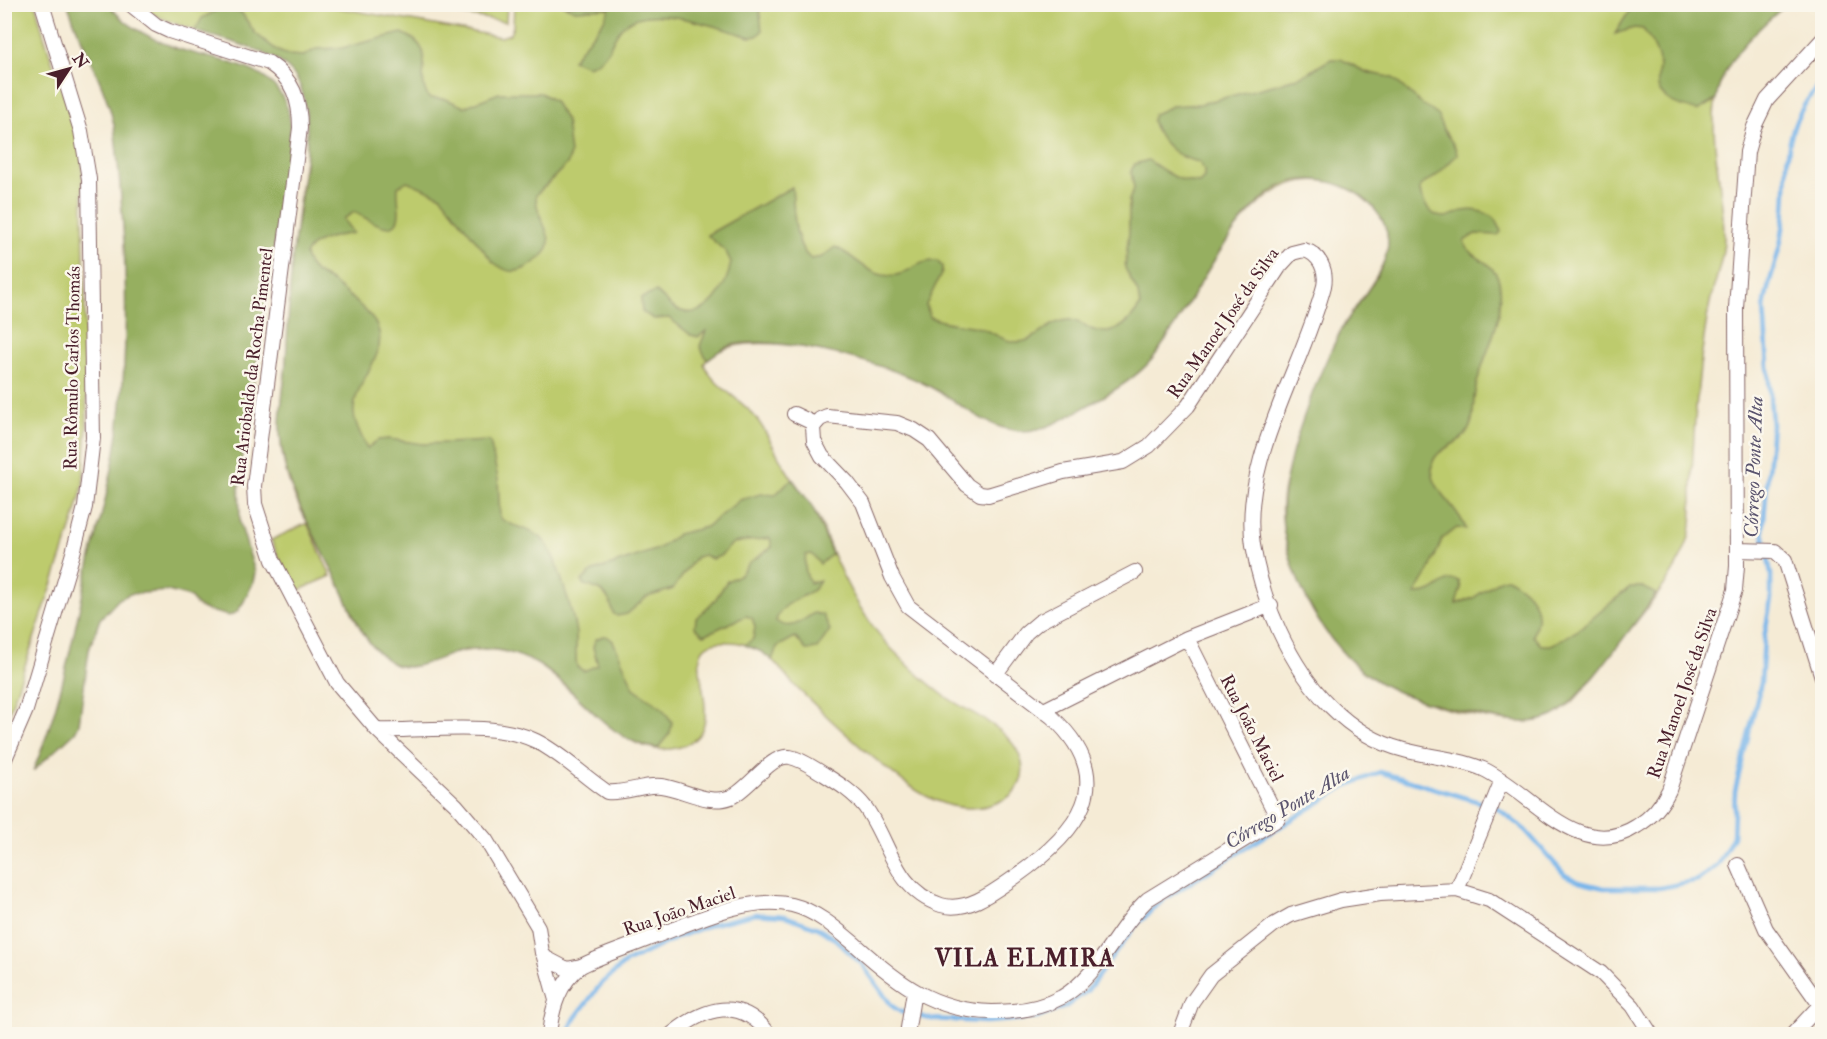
<svg xmlns="http://www.w3.org/2000/svg" width="1827" height="1039" viewBox="0 0 1827 1039" font-family="'IM FELL Double Pica',serif">
<rect width="100%" height="100%" fill="#fbf7ec"/>
<filter id="ink" filterUnits="userSpaceOnUse"><feTurbulence type="fractalNoise" baseFrequency=".0167" numOctaves="2"/><feDisplacementMap in="SourceGraphic" scale="12" xChannelSelector="R" yChannelSelector="G"/><feConvolveMatrix kernelMatrix="1 2 1 2 8 2 1 2 1" color-interpolation-filters="sRGB"/></filter>
<filter id="wash" filterUnits="userSpaceOnUse"><feTurbulence type="fractalNoise" baseFrequency=".008" numOctaves="4" result="noise"/><feDisplacementMap in="SourceGraphic" scale="24" xChannelSelector="R" yChannelSelector="G"/><feGaussianBlur stdDeviation="1.35" result="paint"/><feColorMatrix in="noise" values="0 0 0 0 0 0 0 0 0 0 0 0 0 0 0 0 0 1.4 0 .05"/><feComposite in="paint" operator="in"/></filter>
<g filter="url(#wash)">
<rect width="100%" height="100%" fill="#f5ebd5"/>
<path fill="#bdcb6d" stroke="#84754c" stroke-width="1.5" d="M514,4L1786,5C1761,26 1727,55 1718,89C1706,131 1725,194 1724,239C1724,258 1716,278 1711,298C1706,320 1703,344 1700,367C1696,403 1693,440 1692,477C1691,497 1694,518 1689,537C1678,576 1636,621 1611,653C1592,677 1572,714 1540,720C1497,728 1403,700 1368,675C1323,644 1277,555 1282,500C1284,481 1292,461 1297,442C1309,404 1322,366 1341,330C1354,306 1388,270 1388,243C1389,216 1363,193 1340,185C1245,151 1198,307 1150,361C1130,384 1101,398 1075,412C1051,427 1028,436 1000,427C974,415 951,397 925,384C883,363 735,317 704,364C714,388 740,397 756,418C767,432 774,449 783,464C794,483 809,500 819,519C825,532 829,546 835,559C851,595 872,632 901,658C913,671 928,683 942,694C967,713 1015,728 1022,763C1025,777 1018,792 1005,799C949,828 902,781 862,748C840,729 819,709 798,689C785,676 776,660 760,651C751,646 739,642 729,642C660,636 743,728 680,747C621,765 575,681 527,658C499,646 469,648 442,656C428,660 414,670 400,666C390,664 382,655 375,647C356,626 346,596 333,571C316,537 292,501 284,463C277,430 283,398 286,365C290,311 292,257 299,203C303,163 319,111 295,75C271,40 177,35 139,5H322L501,37L510,34L513,27Z
M7,5H36C46,56 71,103 82,155L87,426L83,486L74,520L5,725L4,8Z
M402,5H507L506,22Z
M307,523L331,576L295,592L271,540Z"/>
<path fill="#96af60" stroke="#706746" stroke-width="1.5" d="M68,5H109C124,25 150,38 173,47C213,62 273,61 288,110C292,124 289,142 288,156L239,476L240,523L255,572L253,583L243,603L237,612L229,616L206,610L197,606L190,597L168,591L130,594L119,599L100,619L89,650L79,724L75,732L33,771C59,710 71,647 85,583C97,530 113,478 119,424C131,326 125,223 114,125C105,83 81,45 68,5Z
M563,5H759L762,31L757,36L751,37C720,29 652,1 624,25C608,40 614,57 588,66L572,60L602,23L610,8L575,10Z
M1633,5V4L1786,5C1757,29 1722,60 1716,100L1697,111C1686,106 1675,106 1666,98C1653,88 1659,77 1659,63C1659,53 1649,37 1643,29L1634,28L1615,34Z
M219,9L241,12L255,33L278,51L288,55L304,56L316,49L342,48L402,33C442,50 412,72 429,98L446,99L464,107L499,93H541L554,101L566,121L570,154L568,163L536,195C535,227 571,243 527,267C513,275 505,271 493,262L440,195L407,181L398,187C397,196 399,203 399,212C398,242 367,218 354,212L343,219L353,233C338,236 311,239 305,255C310,275 323,274 336,285C349,296 376,316 379,332C385,360 352,384 354,414C355,425 362,437 367,448L378,440L389,439L423,444L490,441L498,479L500,518C514,529 534,528 545,542C556,555 574,616 576,634C577,645 575,656 577,667L584,671L598,665L593,647L595,640C603,635 606,634 613,641L634,688L662,708L672,722L670,733L658,748C600,742 575,676 522,657C505,650 485,647 466,650C443,654 414,675 392,663C363,647 350,605 336,577C313,531 283,486 280,433C279,409 285,384 286,361C288,328 289,295 292,262C296,215 321,117 296,78C279,50 225,41 195,31L202,18Z
M1331,59H1341L1366,72L1393,78L1419,102L1439,116C1440,133 1457,142 1457,155L1435,177L1420,186C1419,198 1430,218 1445,217C1450,217 1457,212 1463,211C1479,208 1498,214 1501,232L1498,235L1475,234L1464,241C1469,259 1494,260 1499,281C1507,321 1482,354 1475,392C1472,407 1476,423 1464,436C1455,446 1434,449 1432,466C1430,490 1459,507 1466,529L1457,528L1442,539L1430,569L1415,594C1441,595 1440,575 1459,581L1461,588L1456,604L1473,598L1501,579L1507,578C1524,587 1539,601 1537,621C1536,626 1534,631 1533,636L1541,645H1551L1577,631L1630,587H1642L1656,594C1637,620 1578,704 1553,716C1528,728 1495,719 1470,713C1440,706 1408,699 1382,684C1328,653 1296,591 1284,532C1274,480 1316,377 1341,331C1354,306 1389,270 1388,242C1388,217 1365,195 1343,186C1324,179 1303,177 1285,184C1232,207 1190,311 1153,358C1136,379 1109,393 1085,407C1066,418 1046,431 1023,431C987,431 956,399 925,384C882,363 784,336 736,344C725,346 716,353 707,360L700,346L706,331L698,337L691,335L669,318L654,319L642,312L641,298L656,292C664,297 668,306 678,310C708,322 727,286 731,262L726,252L707,235L792,187C794,208 793,246 811,259L822,257L835,247C857,256 874,285 903,273C916,267 921,260 937,261L942,266V272L926,305L930,317C949,325 961,323 980,328C997,333 1009,347 1028,340C1042,334 1054,319 1070,320C1077,321 1085,325 1091,329C1113,339 1129,323 1140,306L1138,293L1125,268L1129,232V200L1134,189L1131,171L1135,164L1148,160C1166,172 1176,181 1199,183L1204,178V170L1199,162C1176,158 1159,142 1152,120L1154,114L1172,106L1200,104L1277,84L1304,75Z
M793,480L812,506L832,554L820,564L812,554L806,555C804,566 805,573 810,583L820,580C814,599 783,596 776,621C791,632 801,621 814,613L823,615L830,630L817,649L806,650L795,637L777,647L772,660L762,652L745,645L753,639L755,627L752,618L746,616L704,635L695,627L696,618L715,600L727,581L741,574L749,563L772,547L770,538L733,543L720,556L712,559L704,555L696,557L673,589L647,597L627,614L617,616L613,613C609,594 603,590 585,585L582,581L591,572L658,549L678,534L706,527L740,500L761,494L775,495L788,482Z"/>
<g fill="none" stroke-linecap="round" stroke-linejoin="round">
<path stroke="#78b5ea" stroke-width="4.5" d="M567,1034L575,1018L601,984L625,963L676,938L713,924L755,914L785,916L818,928L835,939L862,964L892,1006L901,1012L931,1019L986,1022L1037,1018L1065,1007L1087,991L1136,925L1164,899L1344,787L1380,772L1496,807L1525,830L1565,875L1579,882L1604,888H1660L1698,880L1718,865L1733,836L1735,791L1761,683L1764,638L1771,599V574L1763,531L1772,425L1764,308C1767,283 1778,260 1782,235C1793,174 1773,135 1822,82"/>
</g>
</g>
<g filter="url(#ink)">
<g fill="none" stroke-linecap="round" stroke-linejoin="round">
<g stroke="#866666" stroke-width="16">
<path id="street" d="M130,4L156,25L169,31L269,63C293,79 300,100 300,128L254,486L255,504L273,560L337,683L377,730L456,805L486,840L538,927L542,953L546,958L567,969L581,966
M794,414L815,424
M1737,550L1775,551L1785,560L1822,677
M995,675L1026,633L1039,622L1135,572
M1044,710L1187,638L1271,605
M377,730C424,732 493,720 536,741C562,754 583,776 607,792C626,794 643,784 661,786C684,789 709,806 731,797C749,789 772,753 790,757C801,759 812,767 822,773C838,783 853,792 865,807C890,841 894,890 941,905C967,913 995,891 1015,877C1077,833 1122,782 1052,717L908,606L892,577L863,503L847,482L822,456L814,441L813,427L820,419L827,416L897,423L914,430L929,440L967,485L980,494L988,495L1063,472L1123,462L1149,446L1188,406L1280,266L1292,253L1304,250C1320,254 1327,271 1324,286C1303,367 1240,462 1253,545C1262,601 1289,666 1330,706C1350,726 1376,743 1404,750C1429,757 1458,758 1483,769C1531,791 1579,864 1637,826C1652,817 1662,805 1669,790L1735,590L1737,566L1736,308L1747,152L1754,127L1767,100L1822,40
M4,761L26,710L73,553L85,507L93,438L89,179L81,131L42,4
M1738,865L1766,929L1820,1005
M1457,890L1502,780
M544,957L556,1000
M549,1034C552,1008 559,983 581,966C603,955 626,948 648,939C689,924 748,894 792,905C817,911 838,930 857,946C898,983 934,1011 992,1012C1016,1012 1040,1009 1062,997C1100,975 1116,928 1148,899L1278,819L1187,638
M672,1034C705,1007 740,996 769,1034
M907,1034L914,991
M1180,1034L1192,1002L1211,975L1275,924L1291,915L1341,900L1380,894L1457,890L1489,900L1601,973L1633,1006L1651,1034
M1793,1034L1822,1003"/>
</g>
<use href="#street" stroke="#fff" stroke-width="14"/>
</g>
</g>
<g text-anchor="middle" stroke-width="5" stroke-linejoin="round" paint-order="stroke">
<g font-size="18" fill="#4a1f2b" stroke="#fbf7ec">
<text transform="translate(1223 323) rotate(-55)" y="6">Rua Manoel José da Silva</text>
<text transform="translate(252 367) rotate(-83)" y="6">Rua Ariobaldo da Rocha Pimentel</text>
<text transform="translate(72 368) rotate(-89)" y="6">Rua Rômulo Carlos Thomás</text>
<text transform="translate(1682 693) rotate(-71)" y="6">Rua Manoel José da Silva</text>
<text transform="translate(1252 728) rotate(63)" y="6">Rua João Maciel</text>
<text transform="translate(679 911) rotate(-19)" y="6">Rua João Maciel</text>
</g>
<g font-size="20" font-style="italic" fill="#5a546e" stroke="#fbf7ec">
<text transform="translate(1753 467) rotate(-88)" y="7">Córrego Ponte Alta</text>
<text transform="translate(1287 807) rotate(-31)" y="7">Córrego Ponte Alta</text>
</g>
<g font-size="24" font-weight="bold" letter-spacing="1.5" fill="#4a1f2b" stroke="#fbf7ec">
<text x="1025" y="966">VILA ELMIRA</text>
</g>
</g>
<rect width="1827" height="1039" fill="none" stroke="#fbf7ec" stroke-width="24"/>
<g transform="translate(69 69) rotate(54)" stroke="#fbf7ec" stroke-width="4.5" paint-order="stroke">
<path d="M0-4.5L10 22L0 15L-10 22Z" fill="#4a1f2b"/>
<text y="-9" font-size="16" font-weight="bold" text-anchor="middle" fill="#4a1f2b">N</text>
</g>
</svg>
